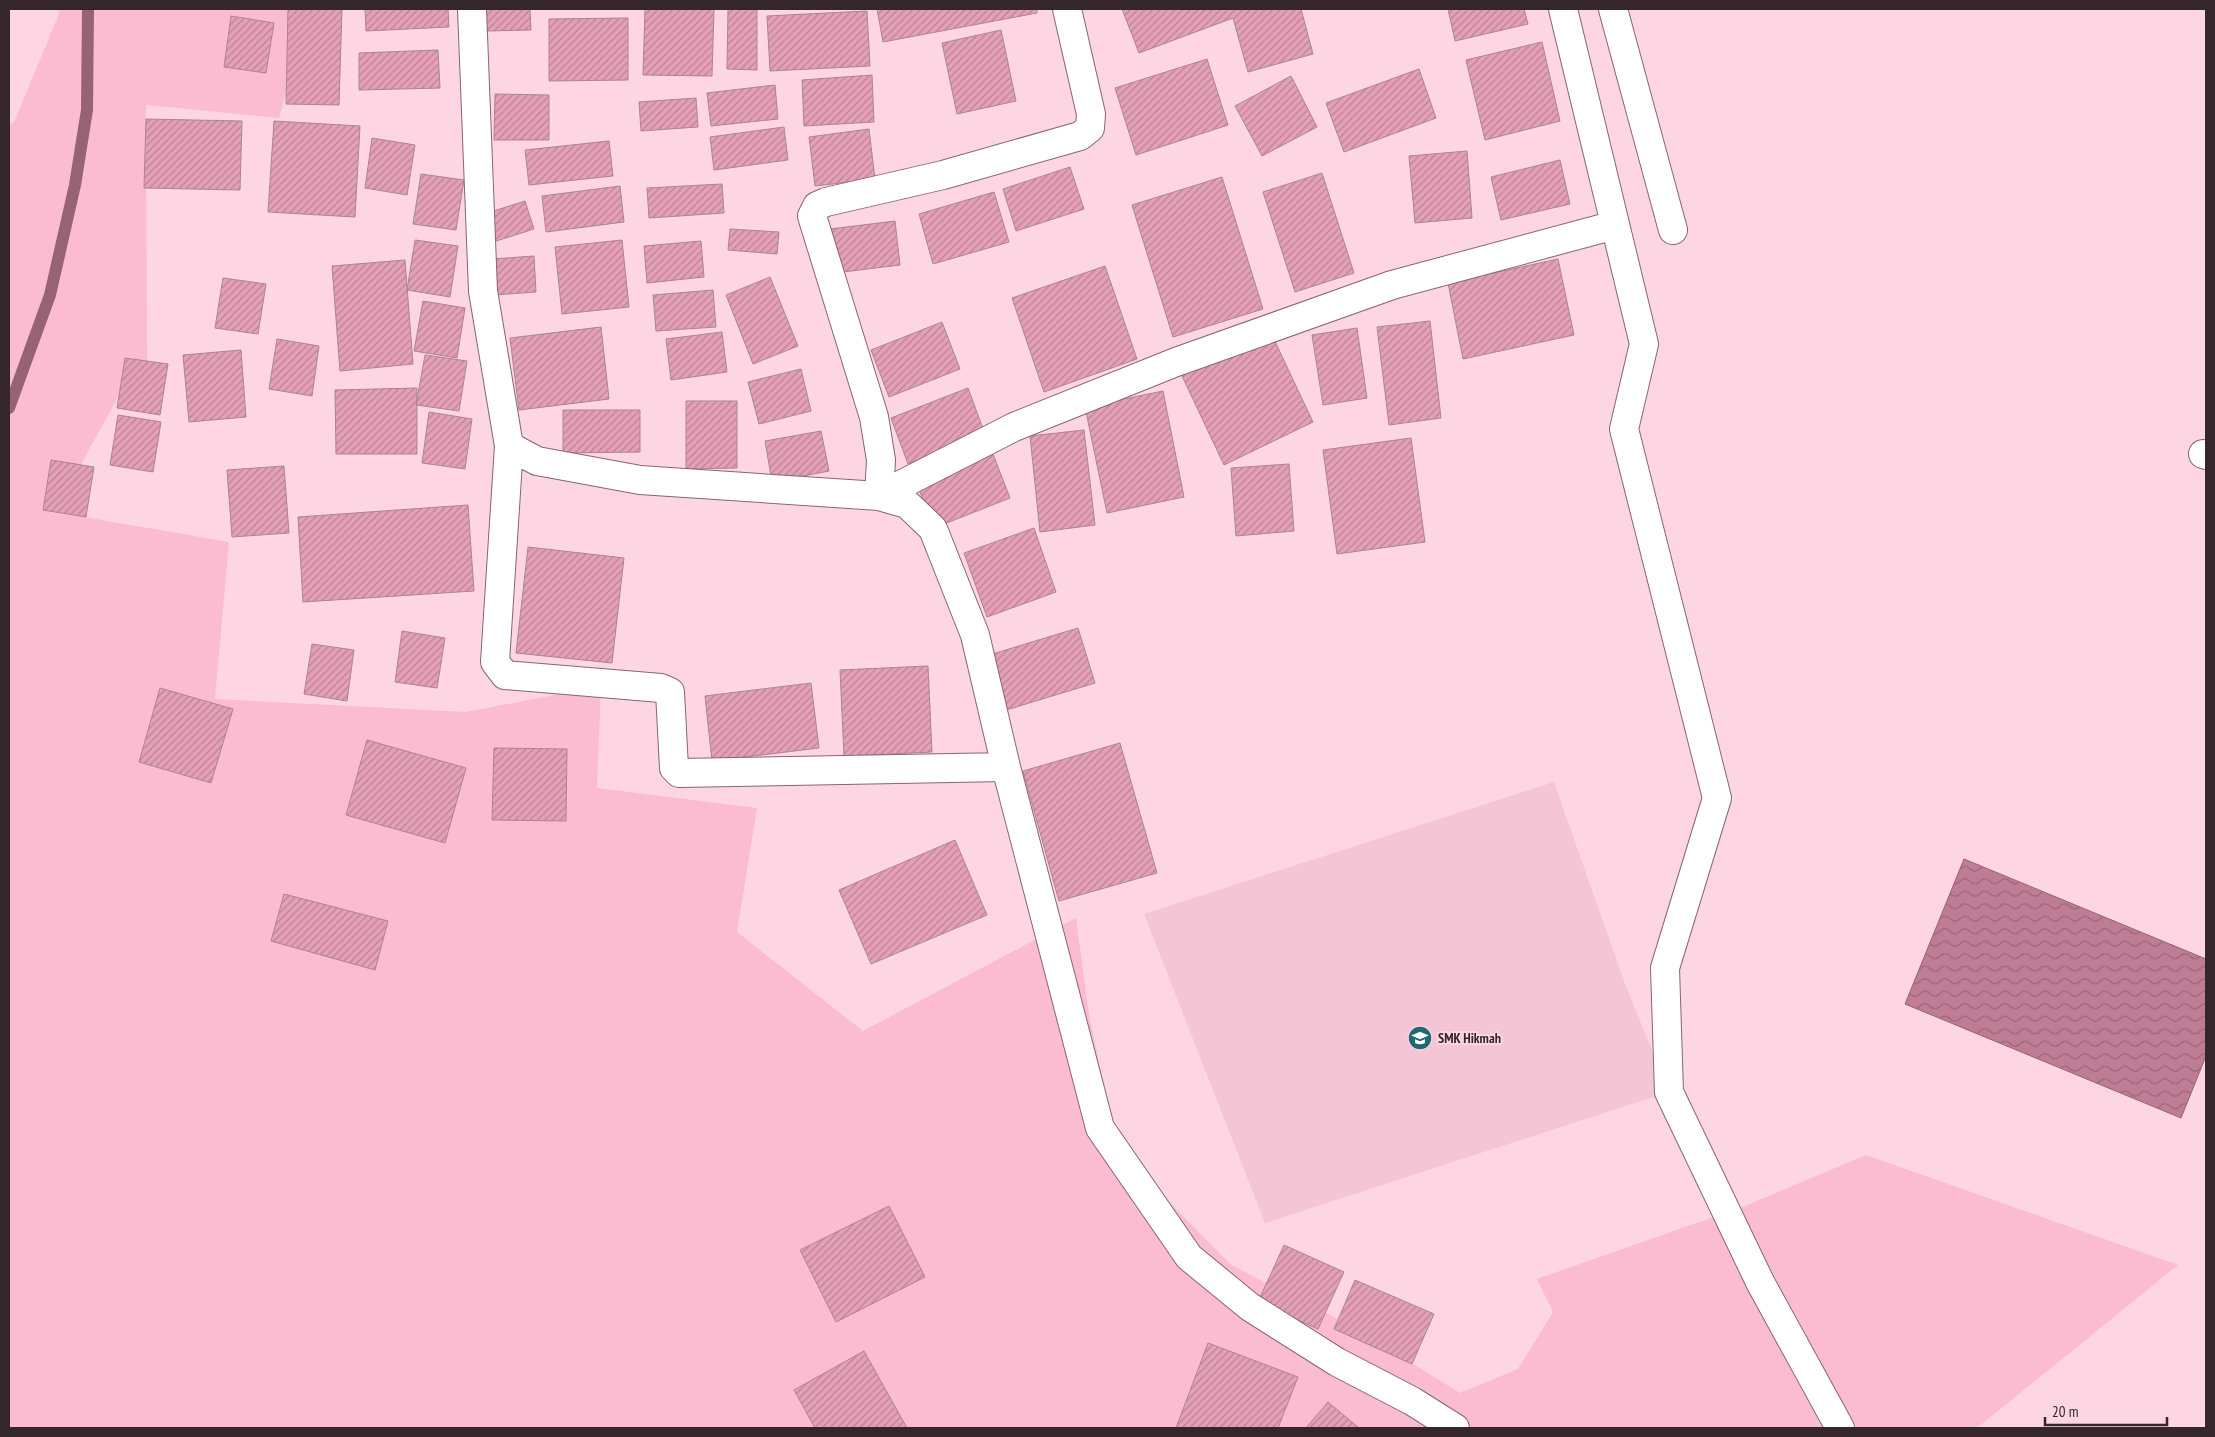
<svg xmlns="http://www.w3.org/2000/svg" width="2215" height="1437" viewBox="0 0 2215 1437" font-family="'PT Sans Narrow',sans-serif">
<defs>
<pattern id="water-waves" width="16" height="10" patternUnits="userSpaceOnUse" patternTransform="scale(1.25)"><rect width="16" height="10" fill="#be7d94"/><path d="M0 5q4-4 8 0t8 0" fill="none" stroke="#9b6679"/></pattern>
<pattern id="building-hatch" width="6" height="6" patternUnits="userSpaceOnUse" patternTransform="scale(1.25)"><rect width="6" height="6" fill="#e5a0b8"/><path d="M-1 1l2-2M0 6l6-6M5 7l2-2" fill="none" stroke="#ba8296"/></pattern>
</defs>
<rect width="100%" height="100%" fill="#fed6e3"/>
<path fill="#f4c5d4" d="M1554,782L1625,984L1669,1092L1265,1223L1144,914Z"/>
<path fill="#fbbbd0" d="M58,9H309L279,118L146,105L147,370L118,397L55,512L229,542L215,699L466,712L601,686L597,788L757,808L737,932L863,1031L1076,918L1089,1015L1117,1149L1231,1265L1352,1326L1460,1393L1518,1369L1553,1312L1537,1279L1745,1206L1866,1155L2178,1265L1977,1428H9V125L14,122L59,14Z"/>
<path fill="url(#water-waves)" stroke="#956374" d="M1964,859L2206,959V1056L2181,1118L1905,1004Z"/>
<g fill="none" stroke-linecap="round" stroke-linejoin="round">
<path stroke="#956374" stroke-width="12" d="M9,408L50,295L75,185L87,110L88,9"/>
</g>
<path fill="url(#building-hatch)" stroke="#aa8591" d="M288,9H342L339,105L286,104Z
M365,9H448L449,27L366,31Z
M486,9H530L531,30L486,31Z
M645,9H714L712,76L643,75Z
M728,9H757V70L727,69Z
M877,9H1037V13L883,42Z
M1122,9H1301L1313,54L1248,72L1233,18L1139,53Z
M1448,9H1524L1528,24L1455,41Z
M867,11L870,66L770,71L767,16Z
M231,16L274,23L266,73L224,67Z
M628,18V80L549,81V19Z
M1001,30L1016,101L957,114L942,43Z
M1542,42L1560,121L1485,140L1466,60Z
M438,50L440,88L359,90V53Z
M1207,59L1228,125L1136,155L1115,88Z
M1419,69L1436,118L1344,152L1326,103Z
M872,75L874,122L804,126L802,80Z
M1291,76L1317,127L1262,156L1235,106Z
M775,85L778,119L711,126L707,93Z
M495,94L549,95V140H494Z
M696,98L698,127L641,131L639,102Z
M146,119L242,121L240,190L144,188Z
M274,121L360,126L355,217L268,212Z
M784,127L788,160L714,170L710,137Z
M869,129L875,179L815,186L809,137Z
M372,138L415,145L407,195L365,188Z
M609,141L613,176L529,185L525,150Z
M1467,151L1472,218L1415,223L1409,156Z
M1560,160L1570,204L1501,220L1491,177Z
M1070,167L1084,209L1016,231L1003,189Z
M1322,173L1354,273L1295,292L1263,192Z
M421,174L464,180L456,230L413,224Z
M1222,177L1263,309L1173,337L1132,205Z
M722,184L724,213L649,218L647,188Z
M620,186L624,222L546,232L542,196Z
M994,192L1009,242L933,264L919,214Z
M525,201L534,229L493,242L484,214Z
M895,221L900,265L835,273L830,229Z
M730,229L779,232L777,254L728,250Z
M415,240L458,246L450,297L407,290Z
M622,240L629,307L562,314L555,247Z
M701,241L704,277L647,283L644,246Z
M534,256L536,292L494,295L492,259Z
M1558,259L1574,335L1463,359L1448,283Z
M405,260L413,364L340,371L332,266Z
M1105,266L1137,359L1044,392L1012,298Z
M770,277L798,346L753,364L726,295Z
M223,278L266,284L258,334L215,328Z
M713,290L716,327L656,331L653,295Z
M423,301L465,308L457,358L414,351Z
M1430,321L1441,418L1389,425L1377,327Z
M942,322L960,369L889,397L871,350Z
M601,327L609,399L519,410L510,338Z
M1357,328L1367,398L1323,405L1312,335Z
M722,332L727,372L671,380L666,339Z
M1271,333L1313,422L1224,465L1182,376Z
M277,339L319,346L312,396L269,389Z
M241,350L246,417L189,422L183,355Z
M425,355L467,361L459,411L416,405Z
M125,358L168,364L160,415L117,408Z
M801,369L811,411L759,424L748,382Z
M417,388V454H336L335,390Z
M968,388L985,434L908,464L891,418Z
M1163,391L1184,497L1107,513L1085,407Z
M686,401H737V468L686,469Z
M563,410H640V452L563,453Z
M429,412L472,419L465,469L422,463Z
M118,415L161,422L153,472L110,465Z
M1084,430L1095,525L1040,532L1030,436Z
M821,431L829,471L772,482L765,441Z
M1411,438L1425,542L1337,554L1323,450Z
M991,449L1010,498L934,528L915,479Z
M51,460L94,467L86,517L43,510Z
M1289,464L1294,531L1236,536L1231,468Z
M284,466L289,533L232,537L227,470Z
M468,505L474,591L303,602L298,517Z
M1034,528L1056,592L987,617L964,553Z
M528,547L624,558L612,663L516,653Z
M1078,628L1095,683L1003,711L986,656Z
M402,631L445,638L437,688L395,682Z
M312,644L354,650L347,701L304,694Z
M928,666L932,752L844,756L840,670Z
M811,683L819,748L712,761L705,696Z
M160,688L233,709L211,783L139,762Z
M367,740L466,768L445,843L346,815Z
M1120,743L1157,873L1059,901L1023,771Z
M494,748L567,749L566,821L492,820Z
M955,840L987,915L871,964L839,890Z
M284,894L388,921L375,970L271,941Z
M889,1206L925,1277L836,1322L800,1250Z
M1284,1245L1344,1272L1318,1329L1258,1302Z
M1355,1280L1434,1314L1412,1364L1334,1329Z
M1208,1343L1298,1377L1278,1428H1176Z
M864,1351L907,1428H815L794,1390Z
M1328,1402L1359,1428H1306Z"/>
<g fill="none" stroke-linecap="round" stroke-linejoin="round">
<g stroke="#886571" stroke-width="30">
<path id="street" d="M472,9L483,291L509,446L537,461L640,480L879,496L907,504L933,529L975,635L1006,767L1100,1128L1189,1257L1250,1307L1337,1362L1412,1401L1455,1428
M1563,9L1644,344L1624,429L1717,798L1665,968L1669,1092L1760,1282L1840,1428
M1613,9L1673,230
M509,446L495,662L505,675L661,688L670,692L674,768L679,773L1006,767
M2203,454L2206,455
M879,496L1014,427L1176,362L1392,285L1615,225
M879,496L881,460L874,417L812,216L817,206L826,202L943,175L1080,136L1090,128L1091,114L1067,9"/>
</g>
<use href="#street" stroke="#fff" stroke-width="28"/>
</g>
<defs>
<g id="school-disc" transform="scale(1.25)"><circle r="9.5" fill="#1e6972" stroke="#fed6e3"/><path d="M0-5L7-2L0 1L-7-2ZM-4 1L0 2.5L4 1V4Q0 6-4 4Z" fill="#fff"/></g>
</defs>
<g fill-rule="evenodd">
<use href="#school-disc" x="1420" y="1038"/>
</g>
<g text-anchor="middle" stroke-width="4" stroke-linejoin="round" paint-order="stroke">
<g font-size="14" font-weight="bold" fill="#35262b" stroke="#fed6e3" text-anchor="start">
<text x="1438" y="1043">SMK Hikmah</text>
</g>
</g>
<rect width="2215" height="1437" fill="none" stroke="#35262b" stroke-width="20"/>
<path d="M2045 1417v8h122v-8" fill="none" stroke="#35262b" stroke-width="2.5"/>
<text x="2052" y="1417" font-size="15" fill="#35262b" stroke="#fed6e3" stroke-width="4" paint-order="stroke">20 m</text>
</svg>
